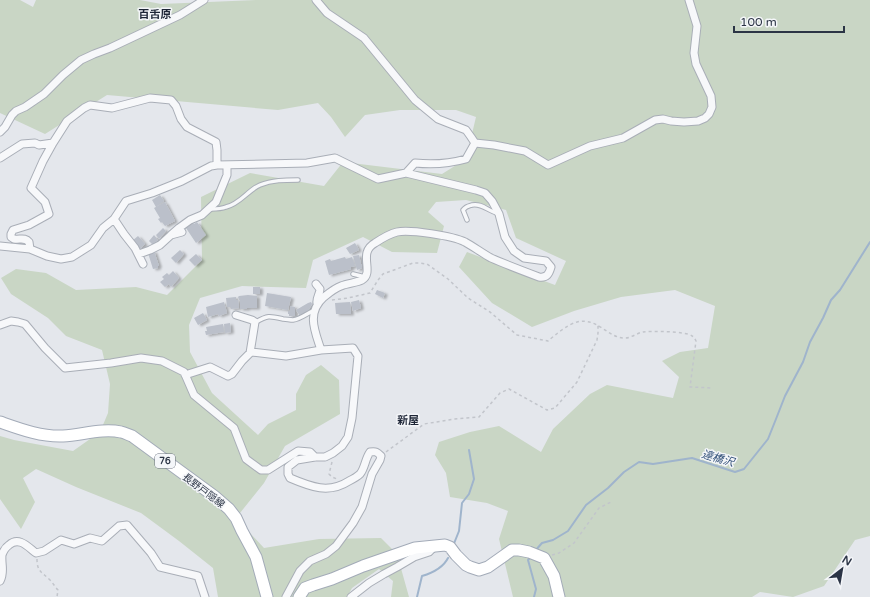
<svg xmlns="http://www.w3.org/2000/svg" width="870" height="597" viewBox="0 0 870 597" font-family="'Varela Round','Noto Sans JP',sans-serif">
<defs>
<filter id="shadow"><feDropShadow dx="3" dy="1.5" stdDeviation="1" flood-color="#0004"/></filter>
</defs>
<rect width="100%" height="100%" fill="#e4e7ec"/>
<path fill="#c9d6c5" d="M0,0H20L33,7L36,0H140L161,4L256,0H870V536L855,540L824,586L793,597L760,592L752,597H513L499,539L508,511L487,503L450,497L446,473L435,455L439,442L470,432L499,426L541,452L553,429L590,394L607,385L673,398L679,377L662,361L680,352L708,348L715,306L675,290L621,297L574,311L532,327L492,303L459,267L467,252L555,285L566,261L516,238L506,210L466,200L436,202L428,212L444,226L437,253L392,252L363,237L313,260L306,288L242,286L200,298L189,325L190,352L212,393L258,435L268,424L296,410V394L306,375L321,365L339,380L340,414L285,446L264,483L236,518L264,548L319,539L381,538L397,554L409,597H391L393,581L379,569L352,588L347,597H218L213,568L179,541L141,513L76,487L36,469L23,478L35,502L21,529L0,499V436L14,440L73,451L100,432L108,413L110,384L102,350L66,336L48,318L11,294L1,278L16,269L46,273L76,290L136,287L167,295L202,260L201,197L250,173L324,186L343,162L442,174L466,159L476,117L456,110H400L365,115L345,137L331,117L318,103L278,110L107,95L45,134L0,113Z"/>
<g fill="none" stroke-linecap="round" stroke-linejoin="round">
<path stroke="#9fb4cc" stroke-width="2" d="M453,546L459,531L462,503L469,494L474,479L469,450
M535,551L542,543L553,540L568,531L586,505L608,488L624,472L639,462L653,464L692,458L735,472L744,469L768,439L776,419L785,396L803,362L810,342L823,318L831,300L840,290L870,242
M530,558L528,560L536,589L534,597
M417,597L422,576C432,573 443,568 448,558"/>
</g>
<path fill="#bbc0ca" filter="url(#shadow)" d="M160,195L164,201L156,207L152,200Z
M165,202L175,221L165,226L162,222L161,223L158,219L160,218L154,208Z
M197,222L206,235L196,243L186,228L193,223L194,224Z
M163,228L166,231L159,239L156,235Z
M154,235L158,240L153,245L149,241Z
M138,236L145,244L140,249V248H139L132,241Z
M355,243L359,250L350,254L346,248Z
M180,250L184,254L176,263L171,258Z
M154,251L159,266H158V268L153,269L148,253Z
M196,254L202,260L195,266L189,260Z
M359,255L362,268L357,270L353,256Z
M345,257L346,259L352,257L355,266L351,267V269L329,275L325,261L330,259L331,261Z
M173,271L179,278L171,287L169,284L165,287L160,282L164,279L162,277L167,273L169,275Z
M253,287H260V294H253Z
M377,290L385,293L383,298L375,294Z
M267,293L291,297L288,310L265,306Z
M248,295L257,296V308H247V309H240V300H239L238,297L239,296Z
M236,297V300H238L239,308L231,309V307H227L226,298Z
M359,300L361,308L353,311L351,302Z
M224,302L227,313L219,316L218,314L208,317L206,307Z
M311,302L312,304L308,311L300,316L296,310L308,303Z
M350,302L351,314H336L335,303Z
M290,306L295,307V316H289V314H288V311H290Z
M203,313L207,320L198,325L194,318Z
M230,323L231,332L225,333L224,324Z
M223,324L224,332L206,335L205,331H207L206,327Z"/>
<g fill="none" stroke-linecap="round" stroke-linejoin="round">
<g stroke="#a9aeb7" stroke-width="5.5">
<path id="lane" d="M211,209C216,209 221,209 226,207C240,204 248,190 260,185C272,180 285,180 298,180
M467,220L463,210C466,206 468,206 472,205C482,203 488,211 497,213
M353,274L365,277
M256,322C268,315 270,316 283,319C286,319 290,320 293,320C301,319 307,313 313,311"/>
</g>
<g stroke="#a9aeb7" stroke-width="9">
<path id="street" d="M316,0L327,13L364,38L415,100L438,119L466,130L471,137L475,143
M0,132L5,127L12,115L16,111L25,107L44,94L63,75L81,60L94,54L110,48L127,40L180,15L204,0
M53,143L67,121L84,108L90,105L112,108L150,98L171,100L176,106L181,119L187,127L216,142L217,150V165
M475,143L494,145L525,151L548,165L590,146L623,138L655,120L663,119L671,121L684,122L698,121L705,118L709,114L712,107L711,96L696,64L694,53L697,26L689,0
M0,158L22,144L35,143L39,145L53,143L43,161L31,188L45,202L49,214L29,225L13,230L11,234V237L14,239C20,240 25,237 29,242L30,249
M406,173L415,163C434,165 448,164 466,159L475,143
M114,219L124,234L135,248L143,264
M171,235L179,228L190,220L202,215L216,202L227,175V165
M0,246L30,249L47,256L61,259L72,257L91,245L103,228L114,219L126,201L152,193L182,181L211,166L217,165L307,163L335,158L378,179L406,173L476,190L485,193L492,201L499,214L505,237L514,251L524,258L546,261L551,267C549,274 547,278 539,277C523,271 507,265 491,258C482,253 474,247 465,242C453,236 409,229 397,232C389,234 381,239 375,243C357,253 375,272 362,280C356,283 348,283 341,286C335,288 329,293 324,297C306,313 315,331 321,350L353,348L358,356L352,418L348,437L342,446L333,453L325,457H315L297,460L288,467V474L290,478C311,487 329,494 349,481C353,479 357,477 360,474C365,468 365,459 370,452C376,451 377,452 381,456L380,460L372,474L362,507L353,523L336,546L326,554L310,561L300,571L286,597
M139,254L150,250L160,245L171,235L182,232
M316,284L320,289C320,294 316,298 317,303
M236,315L252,320L255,322L250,353
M0,325L11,321L18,322L25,324L45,348L65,368L111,363L141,358L162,361L184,372L194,395L234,428L246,459L261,470H268L298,451L310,452L315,457
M185,375L210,367L228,376L232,374L242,361L251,352L286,356L321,350
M0,581C5,572 1,565 2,555C3,552 6,547 9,545C19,536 28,547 36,553L44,551L61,540L74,544L90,538L102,541L119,526L127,525L151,553L160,567L198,576L205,597
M351,597L369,583L384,574L397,567L414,557L429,552L435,546"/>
</g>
<g stroke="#a3abb8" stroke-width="13">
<path id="primary" d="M0,422C20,429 41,437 63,436C82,435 102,428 121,432C125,433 129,435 132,436L214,496L229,509L236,518L242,531L256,557L267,597
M299,597L305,588L313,585L332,579L363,566L415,548L445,545L450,547L456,555L466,565L470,567L479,570L488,567L512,550H519L529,552L544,558L554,576L559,597"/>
</g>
<path stroke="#c2c5cb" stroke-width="1.5" stroke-dasharray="3 3" stroke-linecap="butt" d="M332,300L348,298L370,293L378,280L383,274L413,263H419L427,264L448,279L468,298L490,312L517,335L548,341C555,335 568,324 577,322C598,317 607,338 625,338C631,338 637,333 643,332C650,331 687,331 692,336C694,337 695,339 696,341L690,387L713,388
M386,452L424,424L454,419L479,417L500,393L509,389L547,410L555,408L577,382L597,340L598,333V326L597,325
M332,462L329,474L332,477L337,479
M552,555L559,553L574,543L599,508L611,502
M37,559C37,572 42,572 50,580C53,583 55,587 58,590L57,597"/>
<use href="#lane" stroke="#f7f8fa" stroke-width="3.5"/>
<use href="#street" stroke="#f7f8fa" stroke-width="7"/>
<use href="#primary" stroke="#fff" stroke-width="11"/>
</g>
<g text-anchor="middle" stroke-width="3" stroke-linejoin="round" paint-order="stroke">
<rect fill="#f4f6f9" stroke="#676e7b" stroke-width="1" x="155" y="454" width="20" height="14" rx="3"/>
<g font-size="9" font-weight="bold" fill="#2b3445">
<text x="165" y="464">76</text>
</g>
<g font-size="10" fill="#2b3445" stroke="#f4f6f9">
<text transform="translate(204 490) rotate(37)" y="4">長野戸隠線</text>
</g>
<g font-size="11" font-weight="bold" fill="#1d2536" stroke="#f4f6f9">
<text x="155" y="18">百舌原</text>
<text x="408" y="424">新屋</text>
</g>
<g font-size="11" font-style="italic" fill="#34527a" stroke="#f4f6f9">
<text transform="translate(718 458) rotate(16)" y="4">達橋沢</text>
</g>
</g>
<g transform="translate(842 569) rotate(31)" stroke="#f4f6f9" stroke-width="3" paint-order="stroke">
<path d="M0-3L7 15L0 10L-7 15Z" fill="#2b3445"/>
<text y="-6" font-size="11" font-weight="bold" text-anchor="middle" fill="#2b3445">N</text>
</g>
<path d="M734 26v6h110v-6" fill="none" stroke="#2b3445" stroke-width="2"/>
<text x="740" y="26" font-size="12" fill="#2b3445" stroke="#f4f6f9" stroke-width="3" paint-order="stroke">100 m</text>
</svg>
